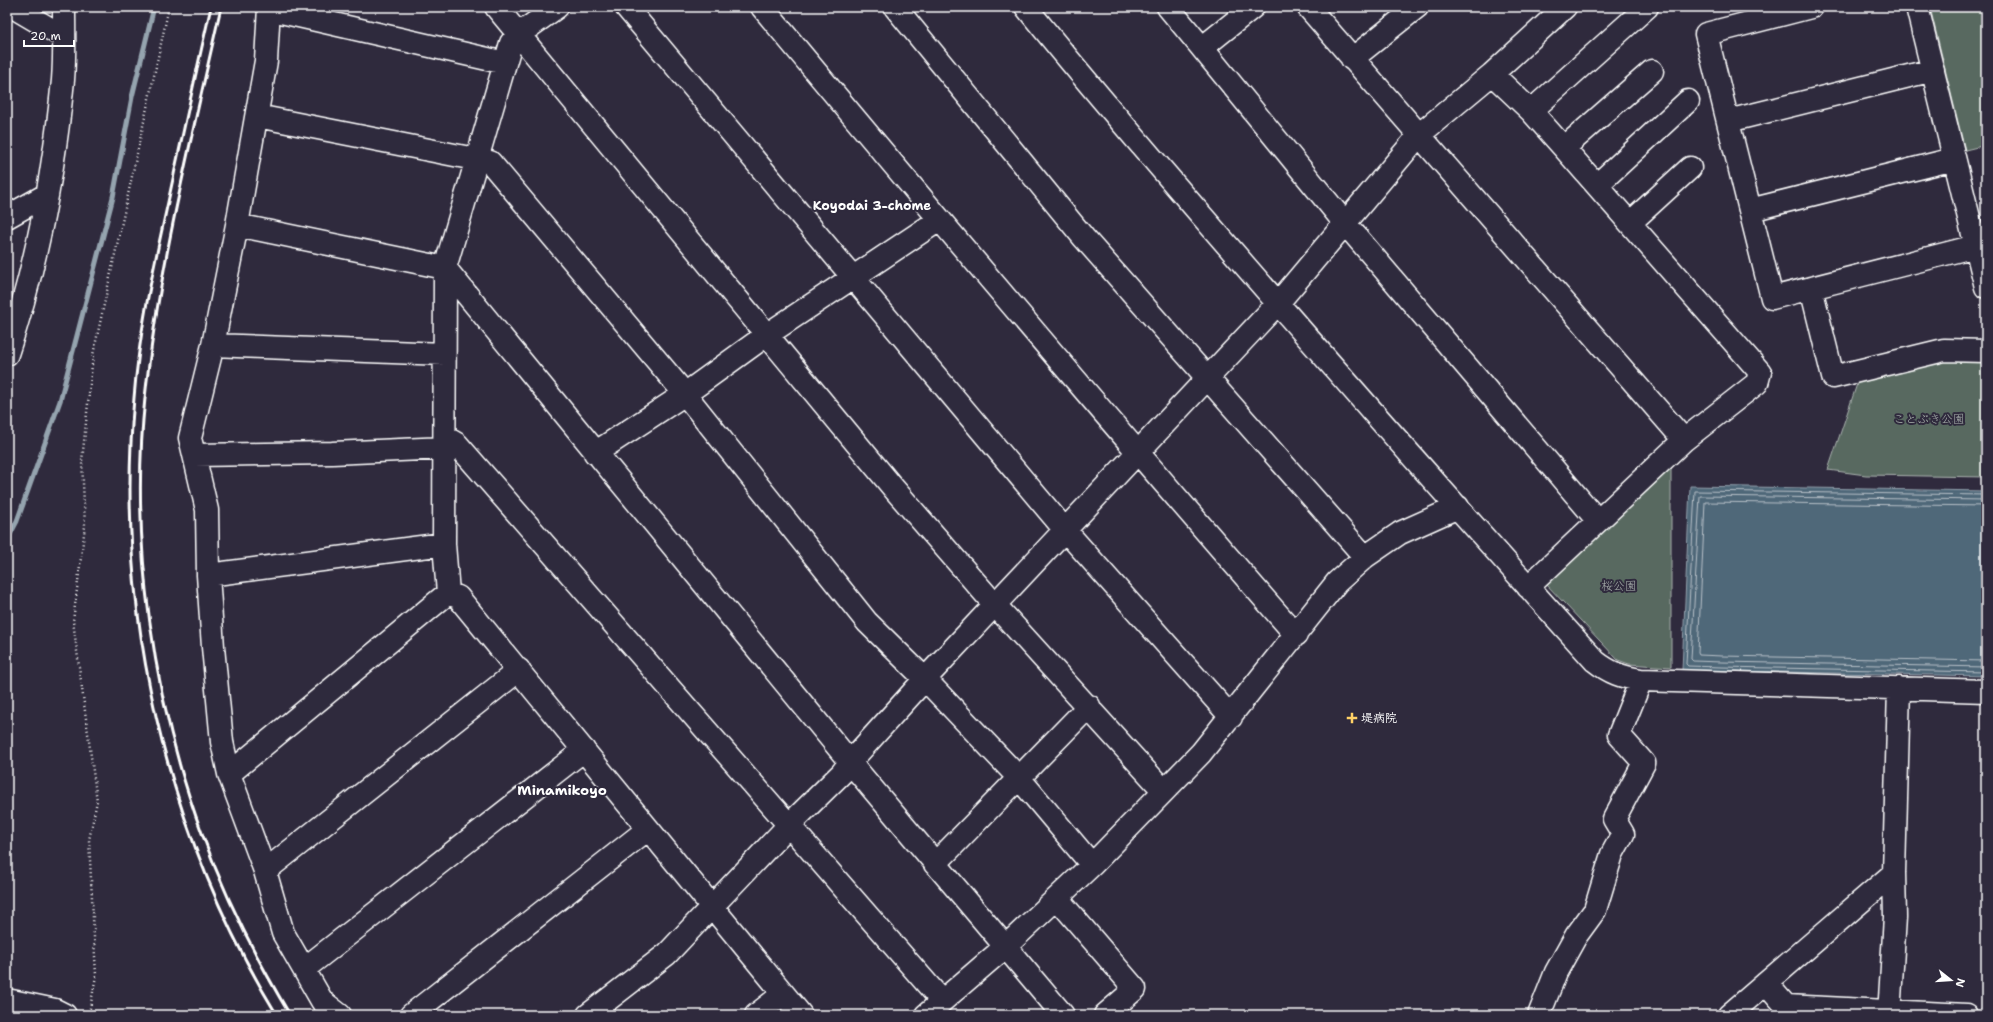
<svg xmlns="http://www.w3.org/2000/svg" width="1993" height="1022" viewBox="0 0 1993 1022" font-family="'Shantell Sans','Klee One',sans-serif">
<rect width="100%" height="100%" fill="#2f2a3d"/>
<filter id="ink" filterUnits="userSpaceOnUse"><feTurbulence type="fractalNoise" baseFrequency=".025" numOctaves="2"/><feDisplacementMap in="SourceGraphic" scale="8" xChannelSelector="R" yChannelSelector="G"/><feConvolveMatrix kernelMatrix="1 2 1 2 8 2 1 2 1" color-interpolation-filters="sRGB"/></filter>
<g filter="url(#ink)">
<path fill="#586961" stroke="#acb4b0" d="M1930,7H1986V145L1965,150Z
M1986,359V477L1866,475L1828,470L1859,378L1930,361Z
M1671,464V667L1629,664L1618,660L1546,584Z"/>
<path fill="#4f6779" stroke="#95a4af" d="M1690,486L1986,491V676L1682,670Z"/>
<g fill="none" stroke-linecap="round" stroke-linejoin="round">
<path stroke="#b9c2c9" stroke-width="1" d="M1986,495L1695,491L1686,664L1688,666L1721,667L1986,672
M1986,500L1700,496L1691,659L1693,661L1721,662L1986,667
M1986,506L1705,502L1698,653L1699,655L1722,656L1986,661"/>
<path stroke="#95a4af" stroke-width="5" d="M7,540L17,521L60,401L113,197L132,97L154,7"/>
<g stroke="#fff" stroke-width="25">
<path id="minor" d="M13,7L64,37
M269,7L266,61L237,225L213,345L190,438L207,510L208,575L213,647L222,742L229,774L265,871L283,933L322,1001L340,1015
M496,7L895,490L995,605L1164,791
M626,7L1065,530L1231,717
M762,7C938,219 1115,428 1296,635
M895,7L1084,238L1365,557
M1026,7C1093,91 1164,172 1234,253C1353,390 1473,526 1595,661C1610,673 1622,677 1641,680L1986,691
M1168,7L1202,48
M1253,7L1202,48L1344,222L1598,521
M1308,7L1684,440L1528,587
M1811,7L1706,34L1772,298L1976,246
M1917,7L1986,287
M268,9L505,63
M1352,59L1417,7
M1492,74L1565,7
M1531,111L1647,7
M257,116L490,162L685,394L867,622L925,679L1019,778L1092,865
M1728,121L1933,70
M1564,148L1652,71
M1597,185L1688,101
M1750,210L1954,159
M7,217L46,195
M1630,223L1690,168
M237,225L445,268L850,762L1063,1015
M1811,288L1833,377L1944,350L1986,351
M213,345L444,354
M7,354C36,268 54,171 63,80C65,56 64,31 64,7
M445,437L457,444L942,1001
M595,453L685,394L768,334L939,220
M194,455L332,453L445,448
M208,575L444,544
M448,593L444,544L445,268L511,43L518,35L557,7
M448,593L458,597L801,1015
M229,774L448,593
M935,864L1089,706
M265,871L519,670
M1057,898L1135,989L1105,1015
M304,969L584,750
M1766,983L1786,1006L1967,1015
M7,1000L55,1010L65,1015
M411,1015L648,829
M588,1015L667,954L789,825L842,773L850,762L925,679L1278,303L1420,134L1492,74L1531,111L1564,148L1760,372L1757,383L1684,440
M756,1015L783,994
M926,1015L1005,947L1092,865L1201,753L1337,582L1365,557L1400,533L1458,507
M1539,1015L1556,972L1576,936L1595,910L1612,854L1623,834L1614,819L1644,763L1619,735L1641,680
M1729,1015L1894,873
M1889,1015L1895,917L1894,873L1899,688"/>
</g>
<path stroke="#fff" stroke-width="2.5" stroke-dasharray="1 3" stroke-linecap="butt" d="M85,1015L90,1008L96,976L89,840L97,801L73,621L85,526L82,461L93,355L169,7"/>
<use href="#minor" stroke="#2f2a3d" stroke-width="22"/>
<path stroke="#fff" stroke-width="3" d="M211,7C196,72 182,137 168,202C154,266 139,331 134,398C115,611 165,832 277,1015
M221,7C192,137 159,266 145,398C130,541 153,702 203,836C226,899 256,958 290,1015"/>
</g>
</g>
<path fill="#ffd166" stroke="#2f2a3d" stroke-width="1.5" d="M1350 712h4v4h4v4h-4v4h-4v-4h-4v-4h4z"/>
<g text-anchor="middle" stroke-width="4" stroke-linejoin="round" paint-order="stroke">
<g font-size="12" fill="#acb4b0" stroke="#2f2a3d">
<text x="1929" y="423">ことぶき公園</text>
<text x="1619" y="590">桜公園</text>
</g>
<g font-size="12" font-weight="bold" fill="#fff" stroke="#2f2a3d" text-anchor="start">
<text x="1361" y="722">堤病院</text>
</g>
<g font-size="13" font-weight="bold" fill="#fff" stroke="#2f2a3d">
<text x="872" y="210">Koyodai 3-chome</text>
</g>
<g font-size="14" font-weight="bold" fill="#fff" stroke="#2f2a3d">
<text x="562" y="795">Minamikoyo</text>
</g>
</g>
<rect width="1993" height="1022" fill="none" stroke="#2f2a3d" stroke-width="24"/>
<rect x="12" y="12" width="1969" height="998" fill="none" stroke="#fff" stroke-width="1.5" filter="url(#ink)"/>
<g transform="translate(1951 980) rotate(107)" stroke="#2f2a3d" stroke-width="3" paint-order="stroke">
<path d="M0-3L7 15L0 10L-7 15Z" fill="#ffffff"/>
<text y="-6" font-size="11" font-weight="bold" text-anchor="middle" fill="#ffffff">N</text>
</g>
<path d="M24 40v6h50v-6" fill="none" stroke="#ffffff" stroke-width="2"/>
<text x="30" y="40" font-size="12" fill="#ffffff" stroke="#2f2a3d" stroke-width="3" paint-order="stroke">20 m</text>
</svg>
